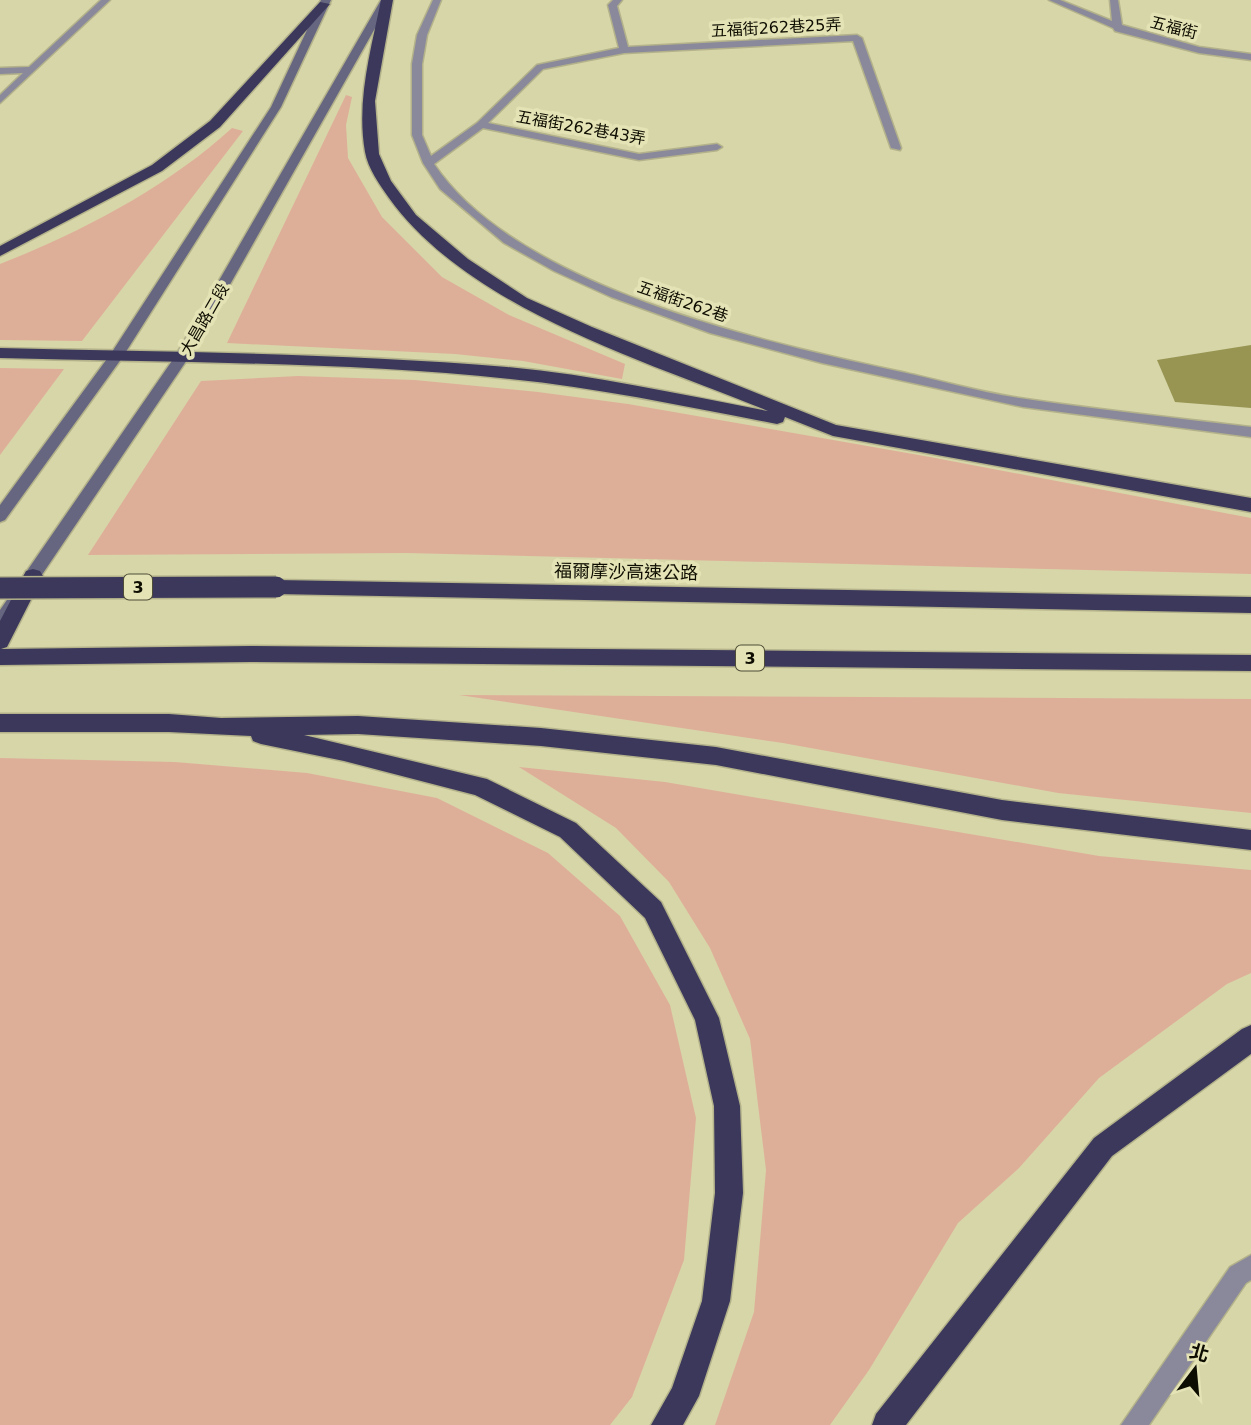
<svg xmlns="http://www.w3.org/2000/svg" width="1251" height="1425" viewBox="0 0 1251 1425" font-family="'DejaVu Sans','Noto Sans TC',sans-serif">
<rect width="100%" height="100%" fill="#d7d6a8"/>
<path fill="#deaf98" d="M346,95L352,97L346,125L348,158L382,217L442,277L509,315L625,364L622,379L523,361L455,354L227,343Z
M232,128L243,131L82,341L0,340V264C80,233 169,186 232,128Z
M0,368L64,369L0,455Z
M298,376L415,380L538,392L628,404L930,457L1251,518V574L406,553L88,555L201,381Z
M459,695L1251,699V813L1058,793L783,743Z
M0,758L175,762L307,773L437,798L548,853L620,916L670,1005L696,1118L684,1260L632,1397L610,1425H0Z
M519,767L665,782L1099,856L1251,870V973L1227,984L1099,1078L1019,1168L958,1223L869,1370L830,1425H715L754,1312L766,1170L750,1039L710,948L669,882L616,828Z"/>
<path fill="#989553" d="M1251,345V408L1175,402L1157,360Z"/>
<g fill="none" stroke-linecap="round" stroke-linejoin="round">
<g stroke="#b3b28a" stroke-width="3">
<path id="lane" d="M101,0H110L0,103V95L23,73L0,74V68L29,67Z
M433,0H441L427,35L422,64V135L431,156L477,123L537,65L619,48L608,5L613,0H622L617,6L628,47L857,35L862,38L901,148L900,150L891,148L853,41L624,53L543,69L488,123L639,154L717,144L722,147L717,150L639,160L483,128L434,164C516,286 759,341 897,371C939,380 982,393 1026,399C1100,410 1176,418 1251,427V437L1023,407L822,363L710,333L611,297L554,271L504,243L440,189L423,163L412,135V64L417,35Z
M1049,0H1060L1112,21L1110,0H1118L1122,25L1199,47L1251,54V60L1199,53L1115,31L1113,28Z"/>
</g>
<g stroke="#b3b28a" stroke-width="3">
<path id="street" d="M1251,1255V1280L1246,1283L1149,1425H1121L1230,1267Z"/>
</g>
<g stroke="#b3b28a" stroke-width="3">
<path id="secondary" d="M321,0H331L281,107L122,358L5,520L0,522V505L112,352L271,107Z
M381,0H391L189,357L6,628L0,630V610L176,355Z"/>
</g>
<g stroke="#b3b28a" stroke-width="3">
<path id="highway" d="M381,0H393L375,101L379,154L391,181L416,215L468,259L527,298L592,327L836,425L1251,498V512L833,436L785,417L783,422L777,424C688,407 600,388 510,379C341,361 169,363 0,358V348C169,352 339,353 507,367C595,375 682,395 768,411C646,361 469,309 389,198C380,185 368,169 365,152C356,101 371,50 381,0Z
M320,2L330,4L220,127L162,171L0,256V246L152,165L210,121Z
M33,569L40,571L43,576L7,647L1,649L250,646L1251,655V671L250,662L0,665V621L26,571Z
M276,580L1251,597V613L276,594L269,592L266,587L269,582Z
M0,714H169L221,718L358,716L541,728L716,747L1002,800L1251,830V850L1002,820L716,765L541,746L358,734L304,735L487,779L576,823L661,902L719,1018L740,1106L743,1193L730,1301L699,1396L683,1425H651L672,1388L702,1301L715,1193L714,1106L695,1020L645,918L560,837L475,795L344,761L261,744L253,741L251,736L169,732H0Z
M1251,1025V1054L1112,1156L906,1425H872L876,1414L1094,1138L1242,1029Z"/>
</g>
<use href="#lane" fill="#8a899c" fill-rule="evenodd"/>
<use href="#street" fill="#8a899c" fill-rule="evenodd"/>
<use href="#secondary" fill="#676681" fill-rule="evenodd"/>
<use href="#highway" fill="#3b385c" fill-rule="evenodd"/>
<g stroke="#b3b28a" stroke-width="24" stroke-linecap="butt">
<path id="highway-bridge" d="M0,588L276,587"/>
</g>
<use href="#highway-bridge" stroke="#3b385c" stroke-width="21"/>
</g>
<g text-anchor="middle" stroke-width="7" stroke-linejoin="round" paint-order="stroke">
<g font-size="16" fill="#0e0d01" stroke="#e4e3b5">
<text transform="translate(776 27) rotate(-3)" y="6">五福街262巷25弄</text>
<text transform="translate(1174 27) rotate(14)" y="6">五福街</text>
<text transform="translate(581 127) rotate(10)" y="6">五福街262巷43弄</text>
<text transform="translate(683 301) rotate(19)" y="6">五福街262巷</text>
<text transform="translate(204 319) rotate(-60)" y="6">大昌路二段</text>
</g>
<g fill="#e4e3b5" stroke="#4e4d37" stroke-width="2">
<rect x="124" y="574.5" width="28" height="25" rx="5"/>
<rect x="736" y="645.5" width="28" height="25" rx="5"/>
</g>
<g font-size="16" font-weight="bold" fill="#0e0d01">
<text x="138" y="593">3</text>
<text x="750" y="664">3</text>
</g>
<g font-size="18" fill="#0e0d01" stroke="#e4e3b5">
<text transform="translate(626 572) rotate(1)" y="6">福爾摩沙高速公路</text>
</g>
</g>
<g transform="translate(1195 1369) rotate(16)" stroke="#e4e3b5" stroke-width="5" paint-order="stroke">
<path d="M0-5L12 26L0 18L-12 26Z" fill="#0e0d01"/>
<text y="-10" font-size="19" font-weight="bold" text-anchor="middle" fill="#0e0d01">北</text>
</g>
</svg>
